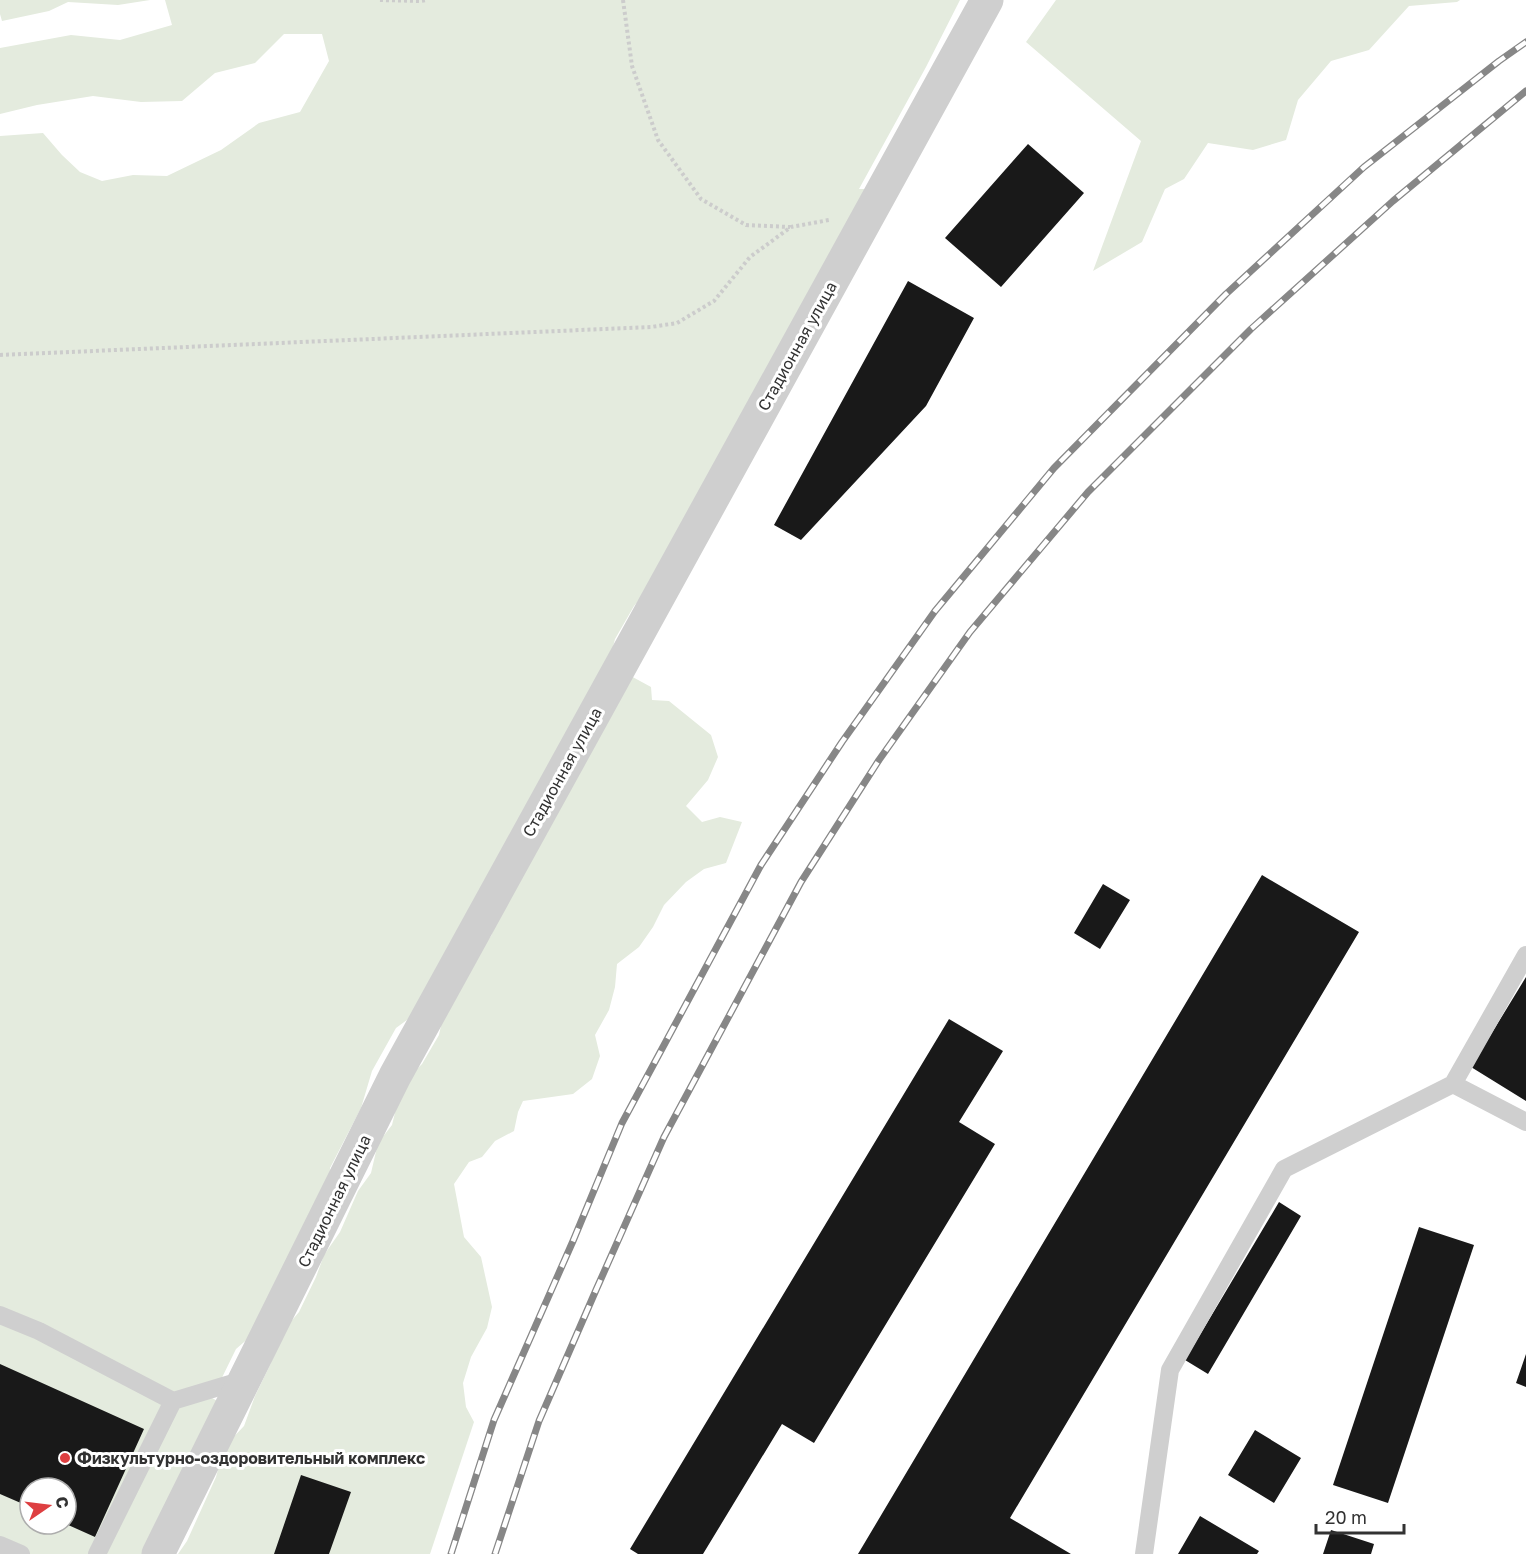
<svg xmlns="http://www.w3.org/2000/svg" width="1526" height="1554" viewBox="0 0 1526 1554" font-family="'Golos Text',sans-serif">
<rect width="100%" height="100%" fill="#fff"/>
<path fill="#e4ebde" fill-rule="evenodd" d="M0,0H150L118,5L68,2L49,11L2,21L0,14Z
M165,0H960L926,67L859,189H866L644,594L634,606L615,639L607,671L411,1017L396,1028L372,1071L361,1108L330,1168L328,1210L266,1323L236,1349L212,1398L223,1404L149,1554H0V136L43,133L62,155L80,172L102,181L133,175L167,176L221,150L259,123L300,112L329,61L322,34H284L255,63L215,73L182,101L141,102L93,96L37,105L0,114V48L71,35L120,40L172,25ZM30,1488H66V1524H30Z
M1056,0H1460L1457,2L1409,6L1369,50L1331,61L1298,100L1286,140L1253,150L1208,143L1184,179L1165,189L1142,242L1093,271L1141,141L1026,42Z
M629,675L651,687L652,700L669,701L711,735L718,757L708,780L686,806L702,822L720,817L742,822L726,863L704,869L686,882L664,905L653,927L639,947L617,964L615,987L609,1010L595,1035L600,1056L592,1079L573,1094L523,1101L518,1112L514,1131L495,1141L482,1157L469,1162L454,1184L464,1237L481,1257L492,1307L487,1328L471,1357L463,1383L466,1407L474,1422L430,1554H178L187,1541L216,1477L224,1447L244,1426L255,1396L271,1363L277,1338L299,1312L316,1277L324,1255L340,1232L358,1191L371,1173L378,1143L392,1125L402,1084L422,1064L439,1035L442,1021L475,957L491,936L504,902Z"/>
<path fill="#191919" d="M1028,144L1084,193L1001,287L945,238Z
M908,281L974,318L926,406L801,540L774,525Z
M1262,875L1359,932L1010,1518L1071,1554H858Z
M1103,884L1130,900L1100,949L1074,933Z
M1526,977V1101L1471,1067Z
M949,1019L1003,1051L959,1122L995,1144L814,1443L782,1424L703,1554H638L630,1549Z
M1279,1202L1301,1216L1208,1374L1185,1360Z
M1419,1227L1474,1245L1388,1503L1333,1485Z
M1526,1354V1387L1516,1383Z
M0,1364L144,1429L95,1537L66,1524V1488H30V1507L0,1494Z
M1255,1430L1301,1458L1274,1503L1228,1475Z
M301,1475L351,1492L329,1554H274Z
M1200,1516L1259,1551L1257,1554H1178Z
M1331,1530L1374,1544L1371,1554H1323Z"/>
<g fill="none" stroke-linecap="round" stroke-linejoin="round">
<path stroke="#ccc" stroke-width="4" stroke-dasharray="3 3" stroke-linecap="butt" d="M380,0L421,1L427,0
M623,0L632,66L658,140L701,199L746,225L790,227
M0,355L651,327L677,323L714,301L750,257L791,227L829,220"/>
<path stroke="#cfcfcf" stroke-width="18" d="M1526,955L1453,1084L1526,1122
M0,1315L39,1331L173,1401L97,1554
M173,1401L246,1379
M0,1545L21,1554
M1144,1554L1170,1370L1284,1169L1453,1084"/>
<path stroke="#cfcfcf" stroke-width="33" d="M158,1554L395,1076L987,0"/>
<g stroke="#878787" stroke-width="7">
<path id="rail" d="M451,1554L494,1420L573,1241L622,1123L761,865L842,742L935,611L1054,468L1226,294L1364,167L1499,61L1526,42
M495,1554L539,1421L596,1290L664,1137L801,882L879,760L970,632L1088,492L1251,329L1393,201L1526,91"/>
</g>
<use href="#rail" stroke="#fff" stroke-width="4.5" stroke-dasharray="14" stroke-linecap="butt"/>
</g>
<circle fill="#de3f41" stroke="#fff" stroke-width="2" cx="65" cy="1458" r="6"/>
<g text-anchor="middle" stroke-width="6" stroke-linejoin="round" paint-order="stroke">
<g font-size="16" fill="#323232" stroke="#fff">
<text transform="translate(797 346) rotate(-61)" y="6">Стадионная улица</text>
<text transform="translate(562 772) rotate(-61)" y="6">Стадионная улица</text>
<text transform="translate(334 1201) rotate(-64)" y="6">Стадионная улица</text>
</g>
<g font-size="16" font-weight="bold" fill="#323232" stroke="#fff" text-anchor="start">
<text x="77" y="1464">Физкультурно-оздоровительный комплекс</text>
</g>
</g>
<g transform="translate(48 1506) rotate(76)"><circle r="28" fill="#ffffff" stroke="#adadad" stroke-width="1.5"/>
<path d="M0-4.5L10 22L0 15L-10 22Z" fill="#de3f41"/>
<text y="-9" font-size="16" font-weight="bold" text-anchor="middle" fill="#323232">С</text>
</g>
<path d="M1316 1524v9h88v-9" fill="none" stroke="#323232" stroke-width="3"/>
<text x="1325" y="1524" font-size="18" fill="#323232" stroke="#ffffff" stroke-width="4.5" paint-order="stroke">20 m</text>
</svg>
